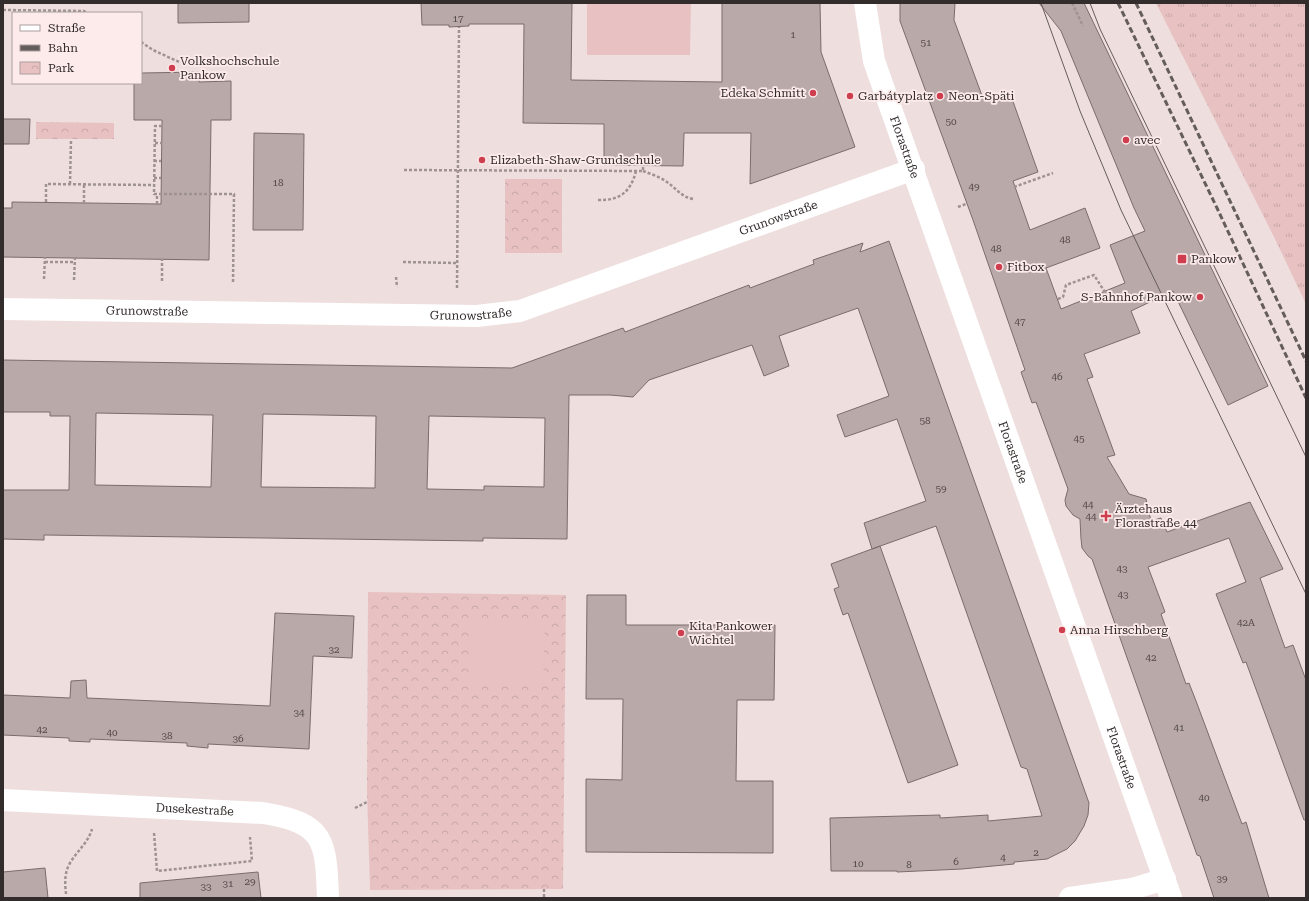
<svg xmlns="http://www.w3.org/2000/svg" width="1309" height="901" viewBox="0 0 1309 901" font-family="'Roboto Serif',serif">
<defs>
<pattern id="grass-tufts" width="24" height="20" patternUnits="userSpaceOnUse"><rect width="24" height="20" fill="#e8c2c2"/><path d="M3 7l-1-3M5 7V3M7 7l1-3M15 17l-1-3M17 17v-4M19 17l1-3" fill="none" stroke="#c7a7a7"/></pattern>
<pattern id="park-crowns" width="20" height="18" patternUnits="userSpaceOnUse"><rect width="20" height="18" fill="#e8c2c2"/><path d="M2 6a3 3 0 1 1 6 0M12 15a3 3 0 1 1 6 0" fill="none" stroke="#c7a7a7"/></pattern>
</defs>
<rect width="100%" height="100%" fill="#efdede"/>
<path fill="url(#grass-tufts)" d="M1156,3H1306V304L1275,239Z"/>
<path fill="url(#park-crowns)" d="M36,122L114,123V139H36Z
M505,179H562V253H505Z
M368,592L566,595L563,889L370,890L367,791Z"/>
<path fill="#e8c2c2" d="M587,3H691L690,55H587Z
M470,620L545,622L543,686L468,685Z"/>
<path fill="#baa9a9" stroke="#7b6c6b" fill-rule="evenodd" d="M178,3H249V22L178,23Z
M421,3H572L571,80L722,82V3H820L821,52L855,147L750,184L751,133H684L683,166L604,165V124L523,123L524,24H469V26L449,27V25H422Z
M900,3H955L954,20L984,101L1010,93L1038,172L1013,181L1030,230L1085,208L1100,248L1046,268L1061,309L1125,283L1110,245L1145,231L1134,208L1061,31L1039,3H1084L1268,386L1228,405L1173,291L1131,311L1140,333L1084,354L1093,377L1087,379L1115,455L1107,457L1129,494L1146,499L1151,521L1161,518L1167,532L1250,502L1283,569L1260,578L1285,648L1293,645L1306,680V820H1304L1246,662L1243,663L1216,594L1246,582L1229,538L1148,567L1165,612L1161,614L1186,684L1189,683L1196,701L1242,824L1246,822L1269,898H1214L1200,856L1197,855L1092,559L1088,556L1082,548L1081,539L1080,519L1073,515L1066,506L1065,500L1068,489L1036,402L1032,403L1021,372L1025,370L973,220L900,21Z
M199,72V82L231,81V120H211L209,260L3,257V208H12V202L161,204L162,120H134V83H141V73Z
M3,119H30L29,144H3Z
M254,133L304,134L303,230H253Z
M889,241L1089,803L1088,815L1084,826L1075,841L1067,849L1047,859L1014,862V864L962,869L897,872V871H831L830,818L940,815V818L988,815V821L1042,816L1027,769L1021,767L936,526L872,549L864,523L926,501L897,419L845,437L837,415L889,396L858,308L779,336L789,366L764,376L752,345L649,380L633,397L610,395H569L567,539L483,538V541L44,535V540L3,539V490H69L70,416H50V412H3V360L512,368L623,328L625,332L749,285L750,288L814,264L813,260L863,243L860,252ZM96,413L213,415L211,487L95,485ZM263,414L376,416L375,488L261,487ZM429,416L545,418L544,487L484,486V490L427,489Z
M880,546L958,765L908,783L848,613L843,615L834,589L839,587L831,564Z
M587,595H626V625H775L774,700H737L736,781H773V853L586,852V779L622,780L623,699H586Z
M275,613L354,616L352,658L313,656L309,749L208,744V748L187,746V743L90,739V742L69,741V738L3,735V695L70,698L71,681L86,680L87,698L270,706Z
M45,868L48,898H3V872Z
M258,872L261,898H140V883Z"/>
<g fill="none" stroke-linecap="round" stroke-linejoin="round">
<path stroke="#9f9292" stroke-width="2.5" stroke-dasharray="3 2" stroke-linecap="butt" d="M1072,3L1083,26
M3,10L84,11L87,13
M141,42L153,50L179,62H196
M162,126H155L154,194H234L233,283
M155,143H162
M154,161H161
M404,170L643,171V165
M643,171C651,174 660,177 667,182C676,188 681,197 693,199
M154,178H161
M70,184L71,140
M1014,187L1053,173
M598,200C619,201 631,192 636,171
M46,202V184L154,185
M84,203V184
M157,204V194
M958,207L966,204
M45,262H74
M403,262L457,263
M396,277L397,287
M44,279L45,257
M74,280L75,258
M162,281V259
M457,288L459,27
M1058,299L1063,297L1066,285L1094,275L1108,297
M355,808L367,802
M154,833L157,871L252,861L250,837
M66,894C65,884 64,873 70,863C77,851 88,843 92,829
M544,897V888"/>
<g stroke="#fff" stroke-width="22">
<path id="s1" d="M3,309L477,316L520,311L914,169"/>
<path id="s2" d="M3,800L263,813C325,823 326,840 328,898"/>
<path d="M1070,898L1132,889L1165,879"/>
</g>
<path stroke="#fff" stroke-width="22" id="s3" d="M865,3L874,61L1171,898"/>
<path stroke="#655c5c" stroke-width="1" d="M1041,3L1080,111L1121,210L1306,594
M1090,3L1100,29L1306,457"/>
<path stroke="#655c5c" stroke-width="3" stroke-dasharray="6 3" stroke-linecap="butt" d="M1118,3L1217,208L1306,398
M1136,3L1306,361"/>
</g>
<g fill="#cf3e4f" stroke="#fdebeb" stroke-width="1.5">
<circle cx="172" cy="68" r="4"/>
<circle cx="813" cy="93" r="4"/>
<circle cx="850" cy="96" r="4"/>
<circle cx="940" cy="96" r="4"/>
<circle cx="1126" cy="140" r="4"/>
<circle cx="482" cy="160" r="4"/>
<rect x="1177" y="254" width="10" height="10" rx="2"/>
<circle cx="999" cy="267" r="4"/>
<circle cx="1200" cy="297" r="4"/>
<path d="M1104 510h4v4h4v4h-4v4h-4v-4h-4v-4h4z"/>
<circle cx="1062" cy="630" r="4"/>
<circle cx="681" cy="633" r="4"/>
</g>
<g text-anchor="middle" stroke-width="3.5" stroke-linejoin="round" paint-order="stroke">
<g font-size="10" fill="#554b4b">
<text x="458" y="22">17</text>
<text x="793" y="38">1</text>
<text x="926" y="46">51</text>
<text x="951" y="125">50</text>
<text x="278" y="186">18</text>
<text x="974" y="190">49</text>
<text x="1065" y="243">48</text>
<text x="996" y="252">48</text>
<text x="1020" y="325">47</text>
<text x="1057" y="380">46</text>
<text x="925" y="424">58</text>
<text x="1079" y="442">45</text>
<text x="941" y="492">59</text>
<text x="1088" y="508">44</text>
<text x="1091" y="520">44</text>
<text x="1122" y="572">43</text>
<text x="1123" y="598">43</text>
<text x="1246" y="626">42A</text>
<text x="334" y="653">32</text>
<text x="1151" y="661">42</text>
<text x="299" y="716">34</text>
<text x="1179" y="731">41</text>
<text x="42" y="733">42</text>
<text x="112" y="736">40</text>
<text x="167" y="739">38</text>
<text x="238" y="742">36</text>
<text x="1204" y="801">40</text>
<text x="1036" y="856">2</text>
<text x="1003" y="861">4</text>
<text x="956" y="865">6</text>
<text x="858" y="867">10</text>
<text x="909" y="868">8</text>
<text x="1222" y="882">39</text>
<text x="250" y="885">29</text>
<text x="228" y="887">31</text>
<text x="206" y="890">33</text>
</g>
<g font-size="12" fill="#332c2c" stroke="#fdebeb" text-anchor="start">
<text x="180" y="65">Volkshochschule<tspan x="180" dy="14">Pankow</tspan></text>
<text x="805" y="97" text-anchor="end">Edeka Schmitt</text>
<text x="858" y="100">Garbátyplatz</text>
<text x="948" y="100">Neon-Späti</text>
<text x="1134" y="144">avec</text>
<text x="490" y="164">Elizabeth-Shaw-Grundschule</text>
<text x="1191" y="263">Pankow</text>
<text x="1007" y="271">Fitbox</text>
<text x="1192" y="301" text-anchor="end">S-Bahnhof Pankow</text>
<text x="1115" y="513">Ärztehaus<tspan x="1115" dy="14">Florastraße 44</tspan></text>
<text x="689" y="630">Kita Pankower<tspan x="689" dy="14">Wichtel</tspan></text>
<text x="1070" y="634">Anna Hirschberg</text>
</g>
<g font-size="12" fill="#332c2c" stroke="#fdebeb">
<text dy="4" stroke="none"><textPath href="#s3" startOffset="150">Florastraße</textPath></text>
<text dy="4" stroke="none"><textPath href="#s1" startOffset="792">Grunowstraße</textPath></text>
<text dy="4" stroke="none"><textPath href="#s1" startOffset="144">Grunowstraße</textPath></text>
<text dy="4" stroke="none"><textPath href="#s1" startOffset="468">Grunowstraße</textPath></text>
<text dy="4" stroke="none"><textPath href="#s3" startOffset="474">Florastraße</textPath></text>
<text dy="4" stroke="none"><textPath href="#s3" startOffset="798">Florastraße</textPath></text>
<text dy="4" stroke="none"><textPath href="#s2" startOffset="192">Dusekestraße</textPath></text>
</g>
</g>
<rect width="1309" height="901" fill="none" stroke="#332c2c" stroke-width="8"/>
<rect x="12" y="12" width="130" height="72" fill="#fdebeb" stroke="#ac9f9f"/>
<rect x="20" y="25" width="20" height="6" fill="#ffffff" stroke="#ac9f9f"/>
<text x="48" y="32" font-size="12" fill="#332c2c">Straße</text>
<rect x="20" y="45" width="20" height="6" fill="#655c5c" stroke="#ac9f9f"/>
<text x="48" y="52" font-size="12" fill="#332c2c">Bahn</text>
<rect x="20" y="62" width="20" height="12" fill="url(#park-crowns)" stroke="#ac9f9f"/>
<text x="48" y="72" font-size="12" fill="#332c2c">Park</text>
</svg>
